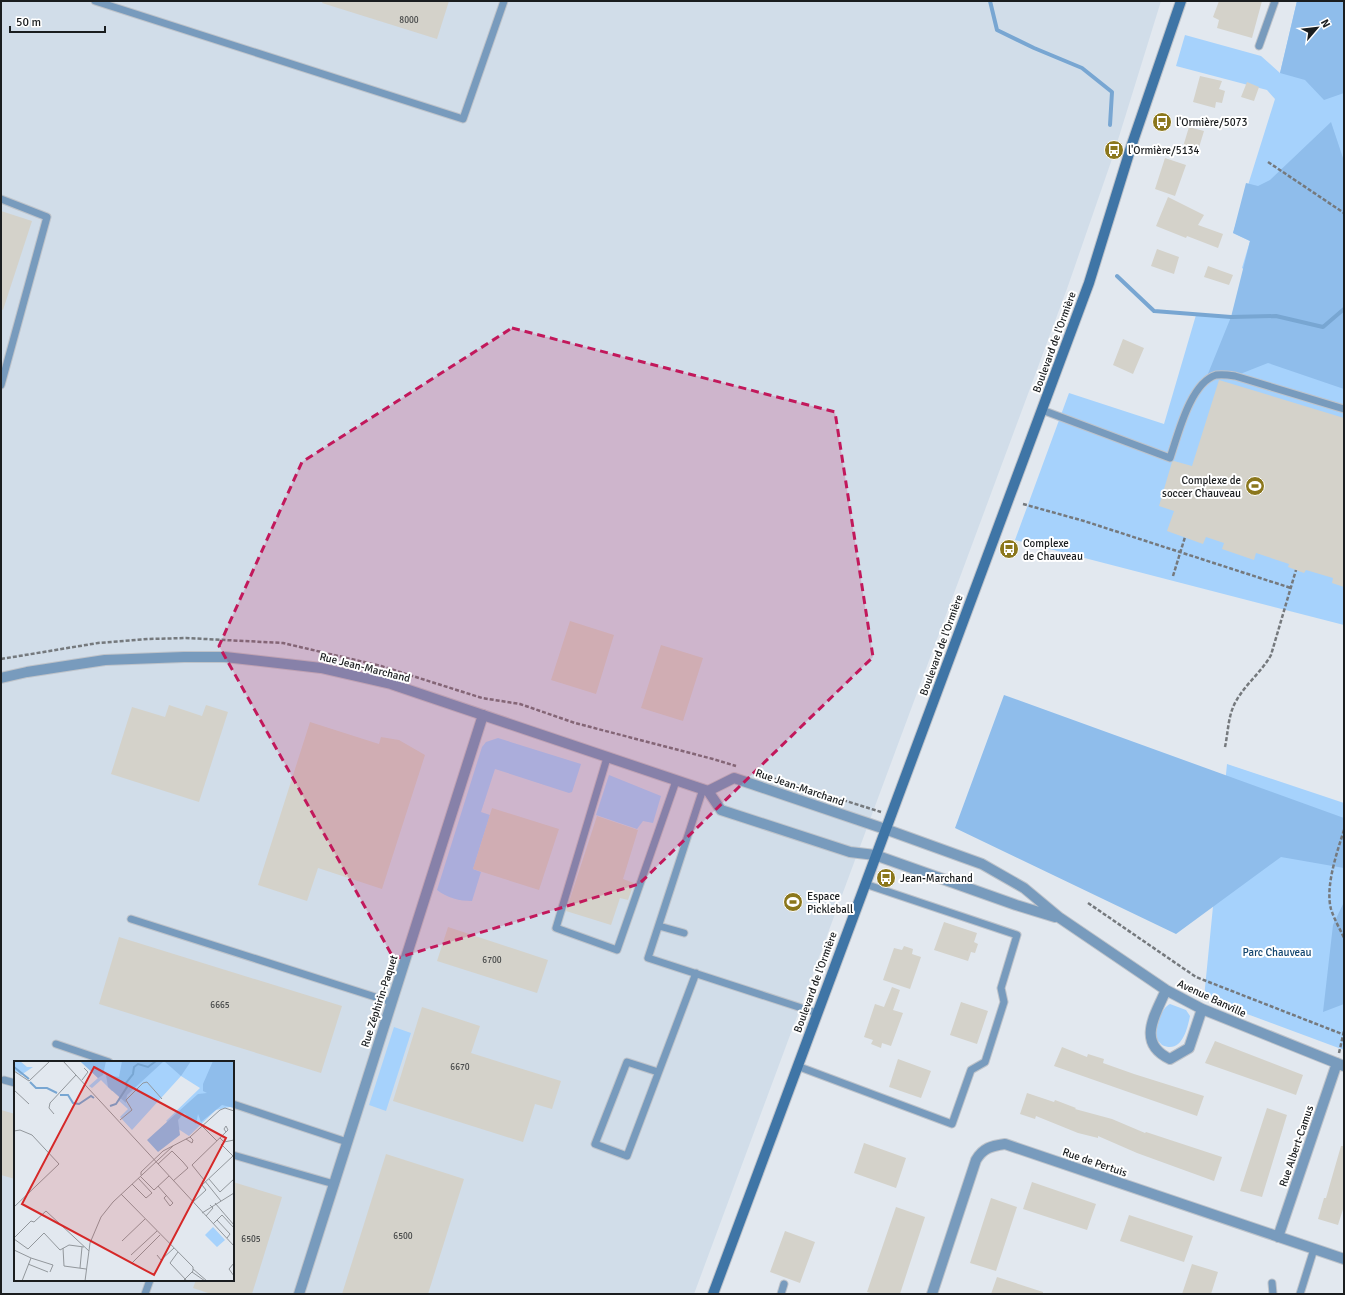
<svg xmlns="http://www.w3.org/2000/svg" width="1345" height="1295" viewBox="0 0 1345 1295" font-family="Signika,sans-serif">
<rect width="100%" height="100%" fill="#e2e8ef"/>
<path fill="#d1dde9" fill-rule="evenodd" d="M1,1H1161L1113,156L1068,286L694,1294H1ZM15,1062H233V1280H15Z"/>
<path fill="#a6d2fc" d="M1297,1H1344V625L1015,540L1069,393L1164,424L1196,315L1322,326L1242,268L1250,241L1233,233L1275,99L1267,90L1176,66L1185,35L1261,56L1280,73Z
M498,738L581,764L572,792L569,793L495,769L481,812L490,815L473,869L481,872L472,901C460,901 447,898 437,890L482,747L486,742Z
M1227,764L1344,803V1050L1204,998Z
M609,775L661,796L653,823L643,821L637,829L596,815Z
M1170,1004L1186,1010L1190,1016C1187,1031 1181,1054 1162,1045C1160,1043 1157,1040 1156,1037C1154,1028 1162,1007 1170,1004Z
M394,1027L411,1033L386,1111L369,1105Z"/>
<path fill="#8fbdeb" d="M1297,1H1344V93L1324,100L1305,80L1280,73Z
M1331,122L1344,161V389L1268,363L1235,376L1222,374L1203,386L1231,317L1250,241L1233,233L1246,183L1258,186L1270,180Z
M1004,695L1344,818V868L1281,857L1176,934L955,828Z
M1344,902V1004L1323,1012L1333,925Z"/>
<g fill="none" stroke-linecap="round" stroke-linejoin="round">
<path stroke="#78a6d2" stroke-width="4" d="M990,1L997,30L1034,48L1082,68L1112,92L1110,125
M1117,276L1154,311L1231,317L1276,316L1323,327L1344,309"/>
</g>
<path fill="#d4d2ca" d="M323,1H449L437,39L322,3Z
M1219,1H1262L1252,38L1217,28L1219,20L1213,17Z
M1200,76L1222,81L1219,89L1225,91L1222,103L1216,102L1215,108L1193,102Z
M1247,82L1259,87L1254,101L1241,97Z
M1189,127L1204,131L1197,154L1182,150Z
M1165,158L1186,165L1175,196L1155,189Z
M1168,197L1204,215L1198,225L1223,234L1218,248L1187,236L1186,238L1156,226Z
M1,211L32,221L3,310L1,309Z
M1157,249L1179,257L1174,274L1151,266Z
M1208,266L1233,275L1229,285L1204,277Z
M1123,339L1144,348L1133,374L1113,365Z
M1219,380L1344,418V587L1332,583L1333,578L1306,570L1304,573L1288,567L1289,564L1256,553L1254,560L1222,549L1224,543L1206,537L1203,544L1167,531L1174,511L1159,506L1172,462L1174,461L1192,466Z
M570,621L614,635L596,694L551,680Z
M661,645L703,658L683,721L641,708Z
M169,705L202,716L206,705L228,712L199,802L111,774L132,707L165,717Z
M310,722L379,744L381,737L399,740L425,755L382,889L318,868L307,901L258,885Z
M492,808L559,829L539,890L473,869Z
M597,816L638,830L623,879L634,883L628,900L620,898L611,925L566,911Z
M944,922L977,933L974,942L978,944L975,953L971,952L968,961L934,950Z
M448,927L548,960L537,993L437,961Z
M119,937L342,1006L321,1073L99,1004Z
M904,946L913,949L912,954L921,957L910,989L883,980L894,948L902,950Z
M892,987L900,990L893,1010L903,1013L891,1046L882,1043L881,1048L871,1044L873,1040L864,1037L875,1004L884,1007Z
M961,1002L988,1011L977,1044L950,1035Z
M422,1007L480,1026L471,1053L561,1081L552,1109L535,1104L523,1142L393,1101Z
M1215,1041L1303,1075L1296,1095L1205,1063Z
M1062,1047L1087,1057L1088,1054L1104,1059L1103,1063L1134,1074L1204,1096L1197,1116L1054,1066Z
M898,1059L931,1071L921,1098L889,1087Z
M1027,1093L1054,1102L1055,1100L1076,1108L1075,1109L1112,1119L1145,1133L1146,1132L1222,1157L1214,1181L1137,1153L1098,1136V1138L1078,1133L1036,1116L1035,1119L1020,1114Z
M1267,1108L1287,1115L1262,1197L1240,1191Z
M1,1110L15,1114V1179L1,1175Z
M864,1143L906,1158L896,1188L854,1173Z
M1341,1146H1344V1206L1338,1225L1318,1219L1324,1198H1326Z
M386,1154L464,1179L428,1294H342Z
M233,1182L282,1197L252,1294H211L193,1288L196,1280H233Z
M1032,1182L1096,1204L1087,1230L1023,1209Z
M991,1198L1017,1207L996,1271L970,1263Z
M896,1207L925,1217L900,1294H874L867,1292Z
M1129,1215L1193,1236L1184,1262L1120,1241Z
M785,1231L815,1242L800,1283L770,1272Z
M1192,1264L1218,1272L1211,1294H1182Z
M997,1277L1043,1292V1294H991Z"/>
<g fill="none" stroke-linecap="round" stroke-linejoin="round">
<g stroke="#bec3ca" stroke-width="9">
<path id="service" d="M95,1L463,119L504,1
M1259,46L1275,1
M1,199L47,217L1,385
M1042,410L1170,458C1178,435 1190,383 1216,375C1223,374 1229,375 1235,376L1344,409
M607,758L556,928L617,950L676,781
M703,789L648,958L817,1013
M131,919L391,1002
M659,926L684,933
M56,1044L109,1062
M797,1066L952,1124L971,1070L985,1062L1004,1002L1001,988L1017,935L865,884
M658,1072L627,1062L595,1144L627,1156L696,973
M4,1080L15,1083
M233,1104L347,1142
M233,1155L334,1184
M1272,1283L1273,1294
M145,1294L150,1280
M781,1294L784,1284
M1300,1294L1314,1249"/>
</g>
<g stroke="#bec3ca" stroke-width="12">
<path id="minor" d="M885,829L982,864L1024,888L1060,918L1166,990L1202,1009L1344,1066
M875,855L1016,905L1055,917
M1166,990C1155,1015 1136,1043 1170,1059L1189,1048L1202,1009
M1278,1237L1337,1063
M299,1294L483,715
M932,1294L976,1160C983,1148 991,1146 1005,1144L1344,1259"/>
</g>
<g stroke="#bec3ca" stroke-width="12">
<path id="tertiary" d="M1,678L27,672L105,660L184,657H225L321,668L391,684L708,791L721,810L850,852L875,855
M708,791L734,778L885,829"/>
</g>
<g stroke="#bec3ca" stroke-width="12">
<path id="secondary" d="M713,1294L1089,283L1131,147L1181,1"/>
</g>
<path stroke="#75797d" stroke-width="2.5" stroke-dasharray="4 2" stroke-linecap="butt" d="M1268,162L1344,213
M1023,504L1084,521L1291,588
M1173,576L1185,537
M1,659L98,643L148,639L186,638L283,643L381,666L482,698L520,704L575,723L713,759L736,766
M1225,747C1228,733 1228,718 1234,705C1243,686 1261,673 1271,655L1296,570
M763,775L881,812
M1344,830C1337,852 1325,887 1331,909C1334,919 1340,929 1344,938
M1088,903L1196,977L1342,1034
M1339,1053L1344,1031"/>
<use href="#service" stroke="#789bbd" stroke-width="7"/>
<use href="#minor" stroke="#789bbd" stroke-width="10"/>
<use href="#tertiary" stroke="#789bbd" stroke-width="10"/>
<use href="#secondary" stroke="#3f75a6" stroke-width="10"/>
</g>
<path fill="#c2185b" fill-opacity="0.2" stroke="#c2185b" stroke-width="3" stroke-dasharray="8 5" stroke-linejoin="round" d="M512,328L835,412L873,657L639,884L394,959L219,646L302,462Z"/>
<defs>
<g id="bus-disc" transform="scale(1)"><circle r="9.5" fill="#8b771c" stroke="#fff"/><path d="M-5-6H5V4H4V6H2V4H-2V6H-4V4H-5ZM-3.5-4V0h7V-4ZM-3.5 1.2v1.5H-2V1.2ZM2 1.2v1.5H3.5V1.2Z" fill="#fff"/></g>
<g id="stadium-disc" transform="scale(1)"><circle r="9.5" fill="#8b771c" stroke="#fff"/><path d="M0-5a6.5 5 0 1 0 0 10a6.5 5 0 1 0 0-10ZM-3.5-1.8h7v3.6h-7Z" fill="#fff"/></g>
</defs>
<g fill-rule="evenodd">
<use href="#bus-disc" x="1162" y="122"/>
<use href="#bus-disc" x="1114" y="150"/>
<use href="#stadium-disc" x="1255" y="486"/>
<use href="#bus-disc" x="1009" y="549"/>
<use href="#bus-disc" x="886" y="878"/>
<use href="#stadium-disc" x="793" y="902"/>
</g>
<g text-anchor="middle" stroke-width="4" stroke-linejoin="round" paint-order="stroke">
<g font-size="9" fill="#484a4a">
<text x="409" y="23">8000</text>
<text x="492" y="963">6700</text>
<text x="220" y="1008">6665</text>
<text x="460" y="1070">6670</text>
<text x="403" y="1239">6500</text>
<text x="251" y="1242">6505</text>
</g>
<g font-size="11" fill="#1a1d1f" stroke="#fff" text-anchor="start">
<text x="1176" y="126">l'Ormière/5073</text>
<text x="1128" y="154">l'Ormière/5134</text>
<text x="1241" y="484" text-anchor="end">Complexe de<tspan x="1241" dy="13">soccer Chauveau</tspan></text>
<text x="1023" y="547">Complexe<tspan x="1023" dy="13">de Chauveau</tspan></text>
<text x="900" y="882">Jean-Marchand</text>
<text x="807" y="900">Espace<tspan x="807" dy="13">Pickleball</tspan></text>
</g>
<g font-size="11" fill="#1a1d1f" stroke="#fff">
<text transform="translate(1054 342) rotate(-70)" y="4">Boulevard de l'Ormière</text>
<text transform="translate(941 645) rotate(-70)" y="4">Boulevard de l'Ormière</text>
<text transform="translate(365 667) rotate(14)" y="4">Rue Jean-Marchand</text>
<text transform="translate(800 787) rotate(19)" y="4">Rue Jean-Marchand</text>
<text transform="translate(815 982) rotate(-70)" y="4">Boulevard de l'Ormière</text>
<text transform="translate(1212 998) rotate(25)" y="4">Avenue Banville</text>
<text transform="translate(379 1001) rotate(-72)" y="4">Rue Zéphirin-Paquet</text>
<text transform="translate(1296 1146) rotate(-71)" y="4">Rue Albert-Camus</text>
<text transform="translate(1095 1162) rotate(19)" y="4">Rue de Pertuis</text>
</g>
<g font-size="11" fill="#12456f" stroke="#fff">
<text x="1277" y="956">Parc Chauveau</text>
</g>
</g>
<g transform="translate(14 1061)">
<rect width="220" height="220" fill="#e2e8ef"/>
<path d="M0,0H6L13,6H19L7,14L0,9ZM66,0H220V45L202,49L175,75L152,60L186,27L167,15L118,69L106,56L114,48L104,39L111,27L98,30L87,19L78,27L75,25L84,17ZM199,166L211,179L203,186L191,174Z" fill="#a6d2fc"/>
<path d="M66,0H92L89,14L84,17ZM108,0H177L167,15L150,0L113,34L112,42L94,26L92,14L105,16ZM199,0H220V47L208,44L187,61L184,53L182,63L170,52L164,59L166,74L144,91L133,79L175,41L184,33L193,32L189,30V23Z" fill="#8fbdeb"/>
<path fill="none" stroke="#78a6d2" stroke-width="2" d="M0,6L15,18M16,21L22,27H33L43,32M46,34H54L59,42L65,43L77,35L80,37M96,45L102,43L113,26L112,22L119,13L120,6L124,3L134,6L142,0"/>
<path fill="none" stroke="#92979c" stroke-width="1" d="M49,0L220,185M0,10L15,20L36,0M68,19L74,11L70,7M0,29L15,43M40,53L35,47L36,42L62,14M106,59L118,49L112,39L129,22L133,21L148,38M188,65L203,80M0,70L6,69L18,74L45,103L0,146M206,77L210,81L220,79M172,78L178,82L179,79L176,76M207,83L219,95M144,103L158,90L169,101L174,107L159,120M127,114V111L149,90L176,76L206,49L211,47L220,50M126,115L140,129L155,115M195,118L206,131L220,118M118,123L132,137L138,132L124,117M144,125L159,142L156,145L150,137L153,134M107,133L179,206V210L169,220M207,140L178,104L214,69L212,65L210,68L212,71M179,141L192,129L188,124L220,94M201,142L220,164M188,152L220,132M192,155L199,147L196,144M203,159L208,154L220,167M199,163L203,159L216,173L213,177M0,177L17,160L20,161L32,150L75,190M0,178L14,188L30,172L46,189L55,184L70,186M108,180L131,158M49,187L50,205L72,208M0,189L17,197L8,220M164,191L156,202L173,220M117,194L143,170M143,194L147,199L160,187M17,197L39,204L36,211M118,202L146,174M220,202L215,208L220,215M14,203L34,211M66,207L68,186M179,208L193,220M178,211L191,220M71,220L76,182L87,156L99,141L159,85"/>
<path fill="#d62828" fill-opacity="0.15" stroke="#d62828" stroke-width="2" d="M80,6L212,77L140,214L8,143Z"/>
<rect width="220" height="220" fill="none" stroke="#1a1d1f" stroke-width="2"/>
</g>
<rect width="1345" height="1295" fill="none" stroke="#1a1d1f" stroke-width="4"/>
<g transform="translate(1317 28) rotate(62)" stroke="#ffffff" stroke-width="3" paint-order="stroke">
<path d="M0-3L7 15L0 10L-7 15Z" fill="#1a1d1f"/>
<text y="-6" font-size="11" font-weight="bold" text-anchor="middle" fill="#1a1d1f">N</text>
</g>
<path d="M10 26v6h95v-6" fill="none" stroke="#1a1d1f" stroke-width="2"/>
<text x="16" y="26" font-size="12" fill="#1a1d1f" stroke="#ffffff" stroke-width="3" paint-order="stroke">50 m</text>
</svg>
